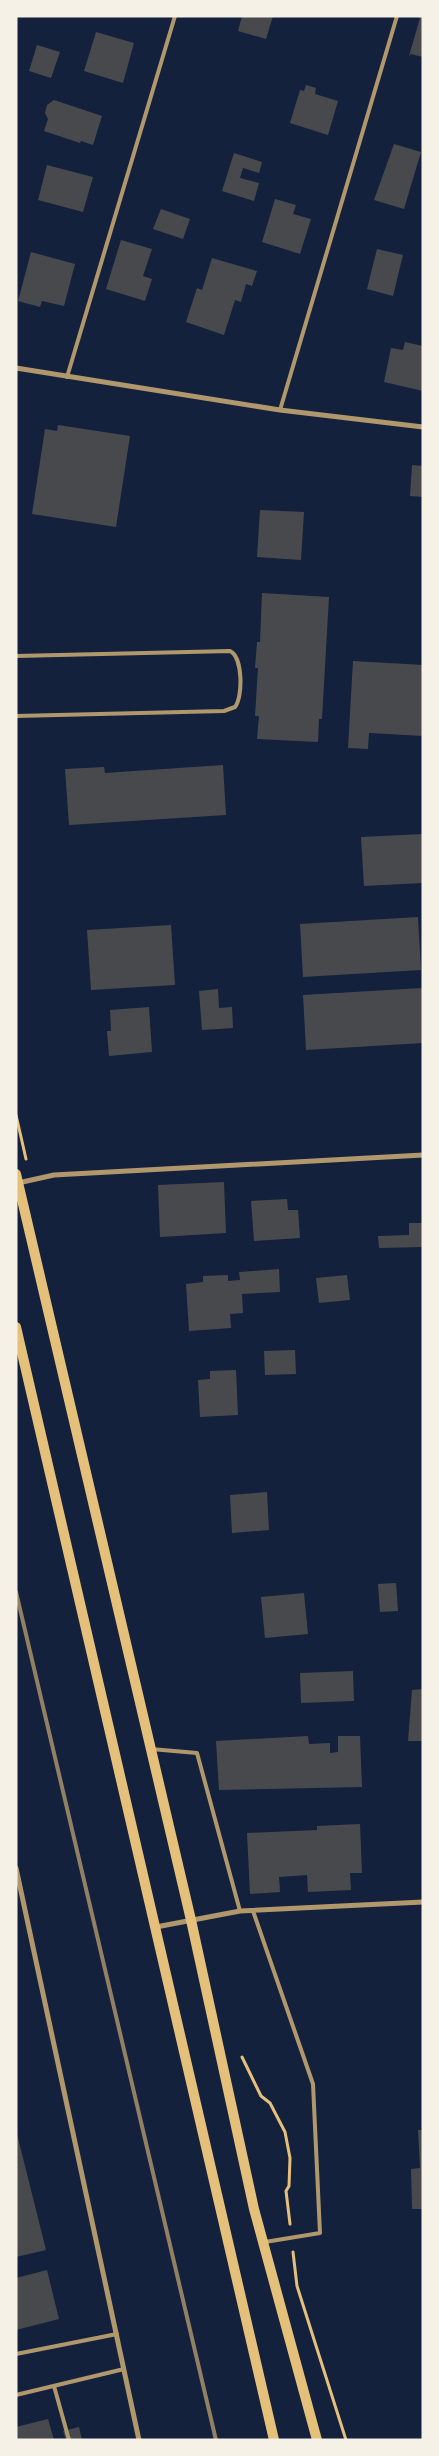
<svg xmlns="http://www.w3.org/2000/svg" width="439" height="2456" viewBox="0 0 439 2456" font-family="Merriweather,serif">
<rect width="100%" height="100%" fill="#14213d"/>
<path fill="#48494c" d="M242,16H273L266,39L238,31Z
M416,16L423,17V57L411,54L409,56L420,18Z
M96,32L134,43L123,83L84,71Z
M37,45L60,52L51,78L29,71Z
M306,85L316,88L315,94L338,101L328,135L290,123L300,90L304,91Z
M54,100L102,116L93,145L81,141L80,143L44,131L48,119L45,113L47,105Z
M394,144L421,152L404,209L374,200Z
M234,153L262,162L259,173L243,168L240,178L259,183L254,201L222,191Z
M47,165L93,177L83,212L38,200Z
M275,199L296,205L293,214L311,219L300,254L262,242Z
M161,209L190,219L183,239L153,229Z
M121,240L152,249L143,276L152,279L145,301L106,289Z
M377,249L403,255L393,296L367,289Z
M31,252L75,264L64,306L42,301L40,307L18,301Z
M212,258L257,271L252,286L246,284L241,302L235,300L224,335L186,322L197,288L202,290Z
M405,342L423,346V391L384,382L391,348L403,350Z
M58,425L130,436L116,527L32,514L45,429L57,431Z
M412,465L423,466V497L410,496Z
M260,510L304,512L301,560L257,557Z
M262,593L329,597L322,719H319L318,742L257,739L259,716H255L258,668H255L257,642H260Z
M353,661L423,665V736L369,733L368,749L348,748Z
M223,765L226,815L69,825L65,769L104,767L105,773Z
M423,834V883L364,886L361,837Z
M418,917L421,970L303,977L300,924Z
M171,925L175,985L91,990L87,930Z
M422,988L423,1043L306,1050L303,995Z
M218,989L219,1008L232,1007L233,1028L202,1030L199,991Z
M149,1007L152,1052L109,1056L107,1031H111L110,1010Z
M224,1182L226,1233L160,1237L158,1185Z
M287,1199L288,1210H298L300,1238L254,1241L251,1201Z
M409,1223H422L423,1247L379,1248L378,1236L409,1235Z
M279,1269L280,1292L242,1294L243,1313L230,1314L231,1328L189,1331L186,1284L203,1282V1276L228,1275V1281L240,1280L239,1272Z
M347,1275L350,1300L319,1303L316,1278Z
M295,1350L296,1374L265,1375L264,1351Z
M236,1370L238,1415L200,1417L198,1380L210,1379V1371Z
M267,1492L269,1530L232,1533L230,1495Z
M396,1583L398,1611L380,1612L378,1584Z
M304,1593L308,1634L265,1638L261,1597Z
M353,1671L354,1701L301,1703L300,1673Z
M423,1689V1741H408L412,1690Z
M308,1736L309,1744L330,1743V1753L338,1752V1736H360L362,1787L219,1790L216,1741Z
M360,1824L362,1873H350L351,1890L308,1892L307,1875L279,1877L280,1892L250,1894L247,1833L317,1830V1826Z
M16,2130L46,2250L16,2257Z
M418,2130H423V2209H412L411,2169L420,2168Z
M47,2270L59,2319L16,2330V2278Z
M48,2419L54,2440H16V2427Z
M79,2427L82,2440H66L63,2431Z"/>
<g fill="none" stroke-linecap="round" stroke-linejoin="round">
<path stroke="#e5c07b" stroke-width="3" d="M16,1115L26,1159
M242,2057L261,2096L270,2103L285,2132L290,2158L289,2186L286,2191L290,2224
M293,2252L297,2286L346,2440"/>
<path stroke="#b1986c" stroke-width="4" d="M67,377L175,16
M280,410L397,16
M16,656L230,651C243,657 243,697 235,707L224,711L16,716
M151,1749L197,1753L240,1911
M253,1911L313,2084L320,2233L265,2242
M16,2354L117,2334
M54,2386L69,2440
M16,2395L124,2369"/>
<path stroke="#b1986c" stroke-width="5" d="M16,368L280,410L423,427
M18,1183L54,1175L423,1155
M16,1868L139,2440
M156,1927L240,1911L423,1902"/>
<path stroke="#e5c07b" stroke-width="10" d="M16,1174L191,1920L254,2209L317,2440
M16,1327L274,2440"/>
<path stroke="#918062" stroke-width="4" d="M16,1592L216,2440"/>
</g>
<rect width="439" height="2456" fill="none" stroke="#f6f1e7" stroke-width="35"/>
</svg>
